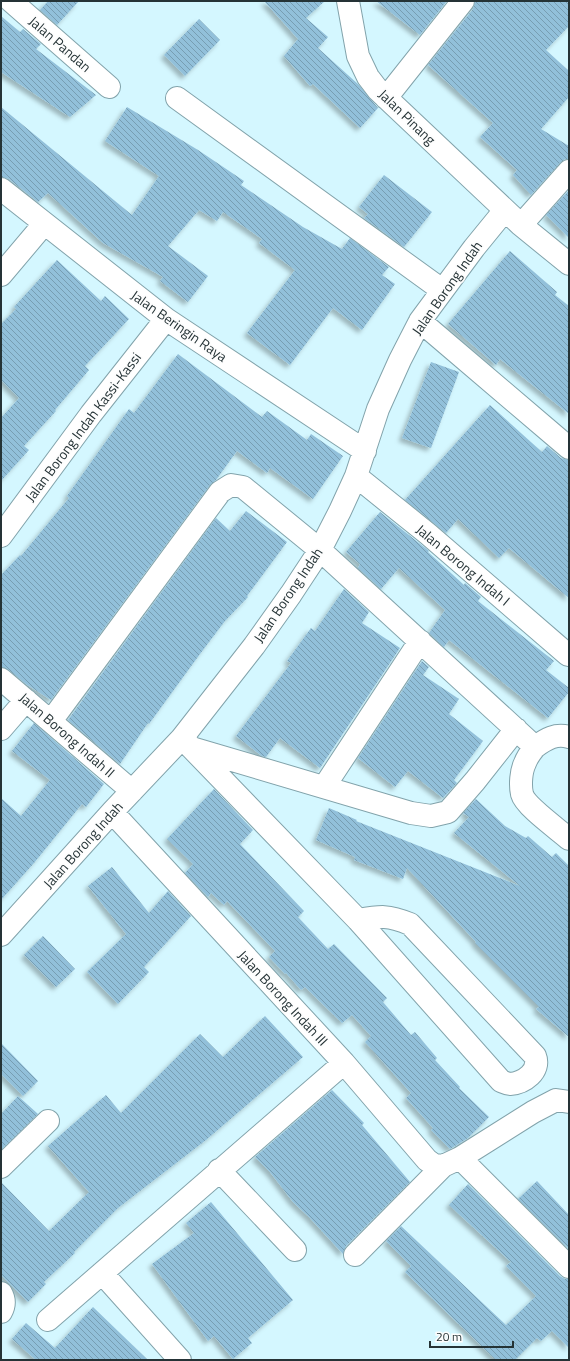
<svg xmlns="http://www.w3.org/2000/svg" width="570" height="1361" viewBox="0 0 570 1361" font-family="'Titillium Web',sans-serif">
<defs>
<pattern id="building-back-hatch" width="6" height="6" patternUnits="userSpaceOnUse"><rect width="6" height="6" fill="#92c0da"/><path d="M-1 5l2 2M0 0l6 6M5-1l2 2" fill="none" stroke="#779db2"/></pattern>
<filter id="shadow"><feDropShadow dx="-3.5" dy="3.5" stdDeviation="2" flood-color="#0004"/></filter>
</defs>
<rect width="100%" height="100%" fill="#d4f7ff"/>
<path fill="url(#building-back-hatch)" filter="url(#shadow)" d="M48,1H79L57,25L40,10Z
M264,1H325L306,18L328,37L318,48L359,85L378,108L360,128L313,84L310,86L284,56L298,39Z
M376,1H447L420,35Z
M475,1H569V26L546,50L569,71V97L541,129L569,146V159H565L560,163L531,195L513,175L517,170L480,137L493,123L428,65L473,9Z
M1,16L20,32L23,29L41,44L36,49L96,95L70,117L1,72Z
M199,19L220,40L185,76L164,55Z
M1,107L132,215L159,176L105,141L127,107L198,150L244,181L241,185L303,227L342,249L350,238L389,267L382,275L395,284L362,330L333,308L290,365L247,333L295,270L259,243L262,239L223,212L217,221L199,210L168,246L208,276L188,302L160,281L163,277L103,243L48,193L38,202L9,179L1,177Z
M384,175L432,212L404,247L364,218L368,214L359,207Z
M569,190V238L546,215Z
M510,251L557,292L555,295L569,306V414L500,359L496,365L448,324Z
M57,260L101,301L105,296L129,319L85,366L89,370L55,410L56,411L24,446L29,450L1,481V418L19,398L1,380V324L16,309L14,307Z
M178,354L262,417L267,411L307,440L311,434L343,456L313,499L270,468L267,473L237,451L216,480L210,485L51,700L26,684L9,670L1,667V575L20,555L21,556L69,498L67,496L129,409L134,413Z
M431,362L459,372L431,448L402,438Z
M490,405L542,452L547,446L561,458L569,460V598L509,548L499,558L458,519L446,533L405,500Z
M246,511L287,542L247,596L248,597L225,621L200,654L149,724L148,723L120,764L68,720L216,518L230,531Z
M380,512L429,551L428,552L464,585L465,583L481,597L478,601L554,661L546,670L569,688V692L548,718L449,640L444,647L429,633L445,610L399,568L381,589L358,568L360,564L346,552Z
M344,589L369,612L362,623L400,648L320,768L280,738L266,757L262,756L236,736L291,663L287,661L311,628L315,631Z
M422,661L429,667L423,675L459,699L449,714L483,741L454,780L457,783L443,798L408,771L395,787L358,758Z
M34,723L104,784L86,807L82,804L34,863L1,900V798L21,816L50,780L12,751Z
M214,789L253,830L240,844L304,911L298,917L328,949L334,944L387,998L383,1002L411,1035L415,1032L437,1058L435,1060L460,1087L459,1088L489,1117L468,1138L450,1149L431,1130L433,1128L406,1098L411,1093L365,1042L371,1036L352,1015L342,1023L305,987L301,990L286,973L285,974L269,957L275,951L227,901L224,905L211,893L208,897L185,873L193,864L167,839Z
M476,799L505,826L526,838L528,836L552,857L556,853L569,866V1037L536,1009L539,1007L475,943L476,942L407,868L403,879L354,860L355,857L316,840L329,808L357,820L356,821L520,886L454,833L469,817L463,813Z
M112,867L149,913L168,891L191,916L144,967L149,972L118,1004L87,972L126,934L88,886Z
M43,936L75,969L56,987L24,955Z
M265,1016L303,1057L206,1140L118,1208L74,1252L75,1253L44,1282L46,1284L28,1302L1,1275V1182L49,1231L89,1192L48,1146L106,1095L121,1113L200,1034L223,1057Z
M1,1043L38,1081L23,1096L1,1074Z
M332,1090L364,1123L362,1125L410,1182L346,1246L343,1254L309,1217L293,1202L270,1172L255,1157Z
M18,1096L38,1114L1,1150V1114Z
M537,1181L569,1215V1249L518,1199Z
M468,1184L560,1276L565,1279H569V1348L552,1331L541,1341L537,1338L515,1360H496L405,1272L411,1266L386,1241L401,1226L506,1325L536,1296L506,1266L511,1262L449,1205Z
M211,1202L293,1300L248,1338L252,1343L233,1359L214,1336L208,1341L152,1264L194,1233L186,1223Z
M93,1307L148,1360H36L12,1339L26,1323L55,1348Z"/>
<g fill="none" stroke-linecap="round" stroke-linejoin="round">
<g stroke="#82a3ab" stroke-width="24">
<path id="street" d="M11,1L109,87
M348,1L358,56L368,77L378,90L521,225L569,264
M177,98L442,290
M386,98L463,1
M1,189L166,319L365,451
M521,225L569,171
M1,275L44,224
M420,321L569,448
M356,476L428,534L568,655
M1,536L91,414L166,319
M1,679L132,791
M51,721L220,492L231,485L243,487L320,550L535,747C546,739 556,733 569,737
M1,729L26,700
M182,738L358,920L501,1081C504,1082 507,1084 510,1084C524,1083 541,1071 535,1056L410,924C388,915 381,916 358,920
M535,747C531,752 527,757 525,763C521,771 520,785 522,794C525,806 559,830 569,839
M195,749L411,813L431,816L448,812L475,781L516,729
M324,787L420,641
M112,812L344,1063L427,1160L434,1165L443,1166L460,1158L533,1112L556,1100L569,1102
M1,935L112,812L182,738L254,646L291,594L320,550L340,511L356,476L378,409L400,360L420,321L474,248L505,210
M460,1158L569,1267
M1,1167L48,1121
M219,1170L295,1250
M355,1255L443,1166
M102,1273L180,1360
M1,1293C5,1300 5,1305 1,1312
M48,1320L344,1063"/>
</g>
<use href="#street" stroke="#fff" stroke-width="22"/>
</g>
<g text-anchor="middle" stroke-width="3.5" stroke-linejoin="round" paint-order="stroke">
<g font-size="14" fill="#253336" stroke="#fdfdfd">
<text transform="translate(60 44) rotate(41)" y="5">Jalan Pandan</text>
<text transform="translate(407 117) rotate(44)" y="5">Jalan Pinang</text>
<text transform="translate(447 288) rotate(-55)" y="5">Jalan Borong Indah</text>
<text transform="translate(179 326) rotate(35)" y="5">Jalan Beringin Raya</text>
<text transform="translate(83 427) rotate(-53)" y="5">Jalan Borong Indah Kassi-Kassi</text>
<text transform="translate(463 565) rotate(40)" y="5">Jalan Borong Indah I</text>
<text transform="translate(288 595) rotate(-56)" y="5">Jalan Borong Indah</text>
<text transform="translate(67 735) rotate(41)" y="5">Jalan Borong Indah II</text>
<text transform="translate(83 845) rotate(-48)" y="5">Jalan Borong Indah</text>
<text transform="translate(283 998) rotate(47)" y="5">Jalan Borong Indah III</text>
</g>
</g>
<rect width="570" height="1361" fill="none" stroke="#253336" stroke-width="4"/>
<path d="M430 1341v6h83v-6" fill="none" stroke="#253336" stroke-width="2"/>
<text x="436" y="1341" font-size="12" fill="#253336" stroke="#fdfdfd" stroke-width="3" paint-order="stroke">20 m</text>
</svg>
